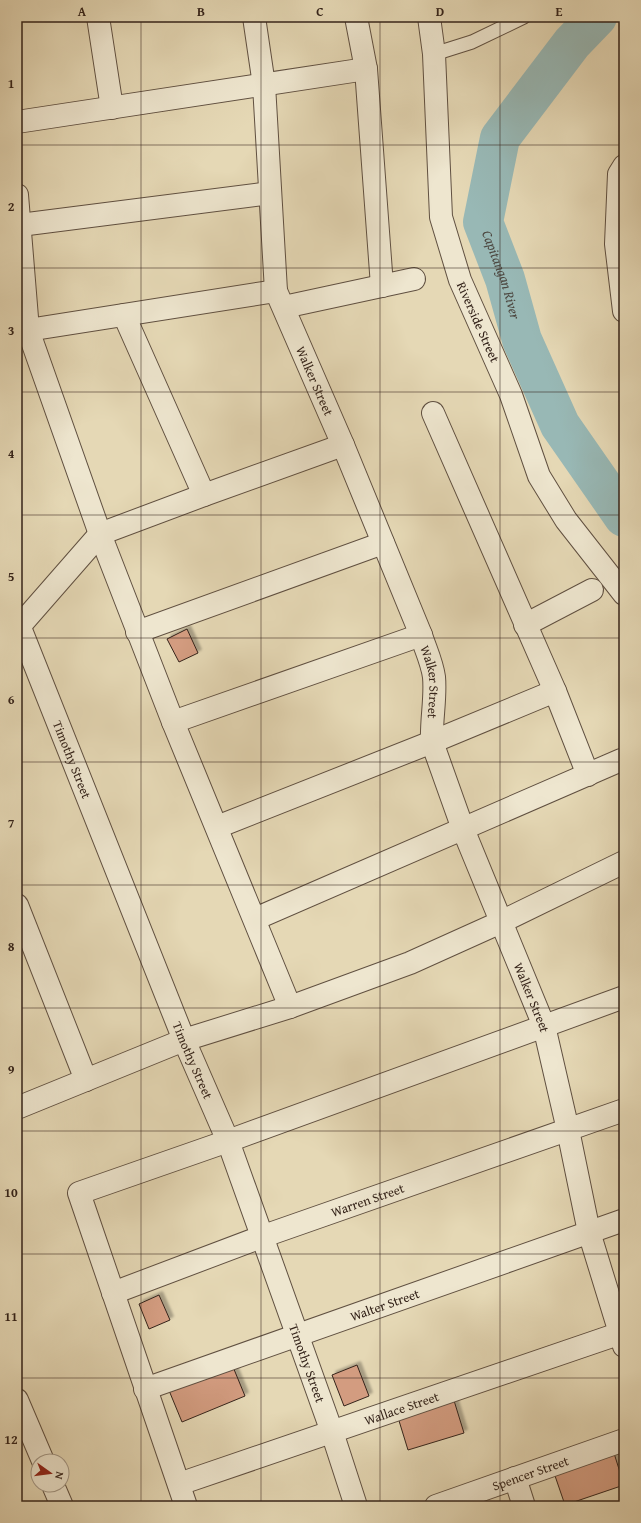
<svg xmlns="http://www.w3.org/2000/svg" width="641" height="1523" viewBox="0 0 641 1523" font-family="'Gentium Book Plus',serif">
<defs>
<filter id="shadow"><feDropShadow dx="3.5" dy="-3.5" stdDeviation="1" flood-color="#0004"/></filter>
</defs>
<rect width="100%" height="100%" fill="#e5d8b5"/>
<filter id="stains"><feTurbulence type="fractalNoise" baseFrequency=".005" numOctaves="4"/><feColorMatrix values="0 0 0 0 .2 0 0 0 0 .09 0 0 0 0 .02 0 0 0 .5 -.17"/></filter>
<radialGradient id="worn" r=".72"><stop offset=".6" stop-color="#630" stop-opacity="0"/><stop offset="1" stop-color="#630" stop-opacity=".3"/></radialGradient>
<g fill="none" stroke-linecap="round" stroke-linejoin="round">
<path stroke="#98b8b5" stroke-width="40" id="s1" d="M597,17L572,43L500,138L483,222L505,279L522,340L560,425L624,517"/>
</g>
<path fill="#d39c80" stroke="#34231a" filter="url(#shadow)" d="M187,629L198,653L179,662L167,639Z
M159,1295L170,1320L149,1329L139,1304Z
M231,1362L245,1396L182,1422L168,1388Z
M357,1365L369,1396L344,1406L332,1375Z
M452,1394L464,1433L408,1450L396,1411Z
M613,1450L624,1485L565,1505L553,1470Z"/>
<g fill="none" stroke-linecap="round" stroke-linejoin="round">
<g stroke="#605041" stroke-width="15">
<path id="lane" d="M434,54L472,42L524,17"/>
</g>
<g stroke="#605041" stroke-width="24">
<g id="street">
<path d="M98,17L112,108"/>
<path id="s2" d="M254,17L264,85L276,291L343,445L421,635C425,648 432,662 434,677C436,698 431,720 432,742L463,829L544,1026L568,1130L589,1232L624,1346"/>
<path d="M356,17L366,69L382,286"/>
<path id="s3" d="M429,17L434,54L441,217L460,280L511,395L539,476L566,520L624,594"/>
<path d="M17,122L366,69"/>
<path d="M624,166L619,174L616,244L624,311"/>
<path d="M17,195L28,330L100,534L173,722L290,1007"/>
<path d="M20,225L270,193"/>
<path d="M284,307L414,279"/>
<path d="M124,315L204,495"/>
<path d="M28,330L276,291"/>
<path d="M433,413L555,691L588,775"/>
<path id="s4" d="M17,620L184,1040L228,1141L332,1432L356,1506"/>
<path d="M525,625L592,590"/>
<path d="M17,629L100,534L204,495L343,445"/>
<path d="M137,632L383,543"/>
<path d="M173,722L421,635"/>
<path d="M217,827L432,742L555,691"/>
<path d="M17,905L86,1080"/>
<path d="M255,919L621,760"/>
<path d="M17,1108L184,1040L290,1007L410,963L501,922L624,862"/>
<path id="s5" d="M113,1293L261,1237L624,1110"/>
<path id="s6" d="M145,1389L624,1220"/>
<path d="M17,1400L43,1461"/>
<path d="M515,1478L524,1506"/>
<path id="s7" d="M179,1484L624,1332"/>
<path d="M53,1485L62,1506"/>
<path d="M186,1506L79,1193L228,1141L624,997"/>
<path id="s8" d="M436,1506L624,1440"/>
</g>
</g>
<use href="#lane" stroke="#eee6cf" stroke-width="13"/>
<use href="#street" stroke="#eee6cf" stroke-width="22"/>
</g>
<path fill="none" stroke="#34231a" stroke-width="1" stroke-opacity="0.55" d="M141,17V1506M261,17V1506M380,17V1506M500,17V1506M17,145H624M17,268H624M17,392H624M17,515H624M17,638H624M17,762H624M17,885H624M17,1008H624M17,1131H624M17,1254H624M17,1378H624"/>
<g text-anchor="middle" stroke-width="3" stroke-linejoin="round" paint-order="stroke">
<g font-size="13" fill="#34231a" stroke="#eee6cf">
<text dy="5" stroke="none"><textPath href="#s3" startOffset="312">Riverside Street</textPath></text>
<text dy="5" stroke="none"><textPath href="#s2" startOffset="373">Walker Street</textPath></text>
<text dy="5" stroke="none"><textPath href="#s2" startOffset="697">Walker Street</textPath></text>
<text dy="5" stroke="none"><textPath href="#s4" startOffset="150">Timothy Street</textPath></text>
<text dy="5" stroke="none"><textPath href="#s2" startOffset="1032">Walker Street</textPath></text>
<text dy="5" stroke="none"><textPath href="#s4" startOffset="474">Timothy Street</textPath></text>
<text dy="5" stroke="none"><textPath href="#s5" startOffset="271">Warren Street</textPath></text>
<text dy="5" stroke="none"><textPath href="#s6" startOffset="254">Walter Street</textPath></text>
<text dy="5" stroke="none"><textPath href="#s4" startOffset="798">Timothy Street</textPath></text>
<text dy="5" stroke="none"><textPath href="#s7" startOffset="235">Wallace Street</textPath></text>
<text dy="5" stroke="none"><textPath href="#s8" startOffset="100">Spencer Street</textPath></text>
</g>
<g font-size="14" font-style="italic" fill="#4d4841" stroke="#eee6cf">
<text dy="5" stroke="none"><textPath href="#s1" startOffset="297">Capitangan River</textPath></text>
</g>
</g>
<rect width="641" height="1523" fill="none" stroke="#e5d8b5" stroke-width="44"/>
<g transform="translate(50 1473) rotate(104)"><circle r="19" fill="#eee6cf" stroke="#a49887"/>
<path d="M0-3L7 15L0 10L-7 15Z" fill="#8f2418"/>
<text y="-6" font-size="11" font-weight="bold" text-anchor="middle" fill="#34231a">N</text>
</g>
<rect x="22" y="22" width="597" height="1479" fill="none" stroke="#34231a" stroke-width="1.5"/>
<g font-size="13" text-anchor="middle" font-weight="bold" fill="#34231a">
<text x="82" y="16">A</text>
<text x="201" y="16">B</text>
<text x="320" y="16">C</text>
<text x="440" y="16">D</text>
<text x="559" y="16">E</text>
<text x="11" y="88">1</text>
<text x="11" y="211">2</text>
<text x="11" y="335">3</text>
<text x="11" y="458">4</text>
<text x="11" y="581">5</text>
<text x="11" y="704">6</text>
<text x="11" y="828">7</text>
<text x="11" y="951">8</text>
<text x="11" y="1074">9</text>
<text x="11" y="1197">10</text>
<text x="11" y="1321">11</text>
<text x="11" y="1444">12</text>
</g>
<rect width="100%" height="100%" filter="url(#stains)"/>
<rect width="100%" height="100%" fill="url(#worn)"/>
</svg>
